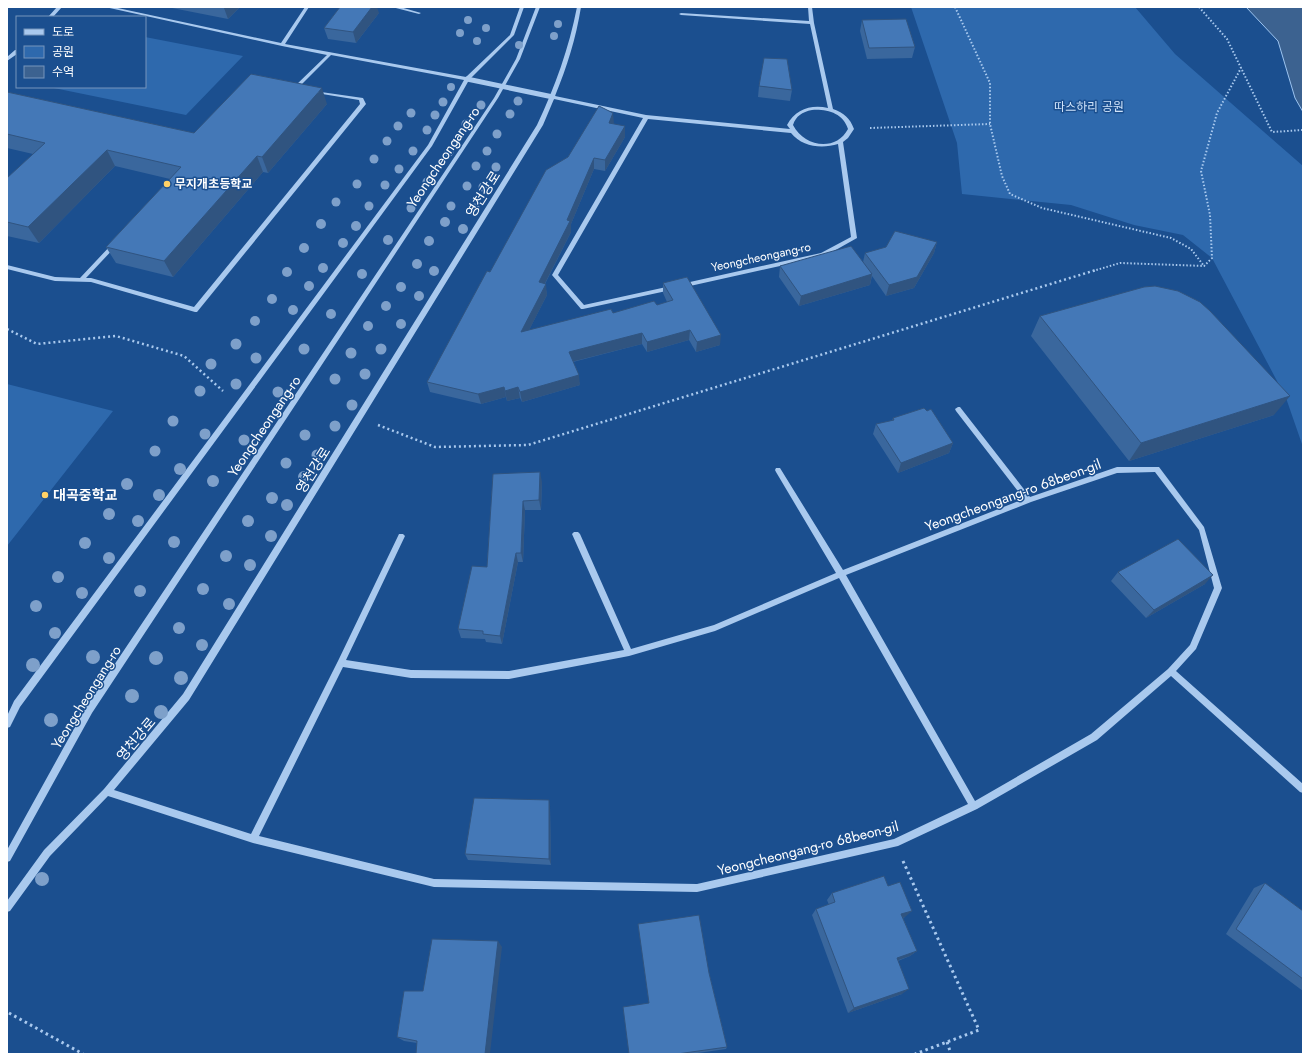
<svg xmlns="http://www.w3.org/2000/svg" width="1310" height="1061" viewBox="0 0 1310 1061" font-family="Jost,'Noto Sans KR',sans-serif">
<rect width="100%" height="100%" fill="#1b4f8f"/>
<path fill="#2e69ad" d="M911,7H1135L1175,54L1303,166V447L1286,398L1212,258L1183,235L1134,225L1071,205L962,194L957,143Z
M145,37L243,56L186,115L49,87H145Z
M7,384L113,411L7,546Z"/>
<path fill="#3c6290" stroke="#9cc4f0" d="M1246,7H1303V112L1295,98L1278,41Z"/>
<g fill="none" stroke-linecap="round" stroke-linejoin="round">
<path stroke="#a9c9ee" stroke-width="2" stroke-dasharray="1.5 2" stroke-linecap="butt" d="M955,7L990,83V124L1002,176L1010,194L1042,208L1171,238L1191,249L1204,266
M1199,7L1227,39L1272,132L1303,130
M870,128L990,124
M1093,271L1120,263L1204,266L1212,258L1210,215L1201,171L1217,113L1241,68"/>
<path stroke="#a9c9ee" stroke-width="2.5" stroke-dasharray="2 3" stroke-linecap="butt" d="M7,329L37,344L116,336L184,356L223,391
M378,425L435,447L528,445L1096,270"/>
<path stroke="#a9c9ee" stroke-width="3" stroke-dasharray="2.5 3.5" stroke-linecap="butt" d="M903,861L979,1030L915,1054
M9,1013L83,1054
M947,1042L951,1054"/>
<path fill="#a9c9ee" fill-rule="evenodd" d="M57,7H62L53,17H48Z
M105,7H113L281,43L305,7H309L285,44L466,77L510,35L520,7H524L514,35L469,80L432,146L20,707L10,727L7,728V716L14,701L428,145L464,80L331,55L301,85L306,89L304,90L296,85L327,55L282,46Z
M392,7H400L421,13L419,14Z
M536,7H540L520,59L498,98L92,713L10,861L7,862V850L86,707L494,98L516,59Z
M577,7H581C576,38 567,67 555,96L646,115L790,129L787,125C795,109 812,104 828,108L810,24L681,15L679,14L681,13L809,21L808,7H812L814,23L833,109C844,113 850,118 854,129L848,138L843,142L857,238L825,256L681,288L679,287L678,286L681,284L821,253L851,237L838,144C822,149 802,147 791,133L648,119L558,275L584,305L671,286L674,288L671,290L583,309H581L552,275L643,118L554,99L543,125L189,700L114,790L251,834L338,661L399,534H403L405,536L346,660L411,670L509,671L624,650L572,534L574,532H578L580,534L631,649L714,625L836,573L776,472L775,470L776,468H780L843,570L1024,499L956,411L955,409L958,407H960L1030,497L1117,467H1159L1204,527L1222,588L1196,649L1176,671L1303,784V793L1300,792L1171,676L1097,740L977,809L898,846L697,892L434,887L253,843L108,796L50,856L10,911L7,912V901L44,850L104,789L183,694L537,125C555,87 569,48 577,7ZM812,110C827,109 843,113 848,129C836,152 804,147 793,125C796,116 802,112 812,110ZM1155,472L1199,530L1214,588L1190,645L1168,669L1091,734L975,801L846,575L1031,502L1117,473ZM839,578L968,804L894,839L697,884L434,879L259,836L343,667L411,678L509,679L629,656L715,631Z
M15,50H17V54L7,61V57Z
M314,91L363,98L366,104L197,312H195L91,282L55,281L7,269V265L55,277L80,278L112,244L114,243L117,245L116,246L86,278H91L194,307L360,104L359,100L316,93H314Z"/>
<path stroke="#a9c9ee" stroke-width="5" d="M467,79L553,97"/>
</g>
<g fill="#7ea0ca">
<circle cx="468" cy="20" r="4"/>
<circle cx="558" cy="24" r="4"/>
<circle cx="486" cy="28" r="4"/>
<circle cx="460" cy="33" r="4"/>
<circle cx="554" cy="36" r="4"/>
<circle cx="477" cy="41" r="4"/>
<circle cx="519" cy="45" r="4"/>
<circle cx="451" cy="87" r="4"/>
<circle cx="518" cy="101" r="4.5"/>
<circle cx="443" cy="102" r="4.5"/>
<circle cx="481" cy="105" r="4.5"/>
<circle cx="411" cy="113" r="4.5"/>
<circle cx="510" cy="114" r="4.5"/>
<circle cx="435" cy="115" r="4.5"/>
<circle cx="466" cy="124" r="4.5"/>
<circle cx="398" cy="126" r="4.5"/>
<circle cx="427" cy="130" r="4.5"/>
<circle cx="497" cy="134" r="4.5"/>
<circle cx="387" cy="141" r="4.5"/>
<circle cx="413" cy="151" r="4.5"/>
<circle cx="487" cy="151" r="4.5"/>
<circle cx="449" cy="152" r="4.5"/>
<circle cx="374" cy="159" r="4.5"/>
<circle cx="476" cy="166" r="4.5"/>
<circle cx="496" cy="167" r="4.5"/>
<circle cx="399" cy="169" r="4.5"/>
<circle cx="427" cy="182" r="4.5"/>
<circle cx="357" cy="184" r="4.5"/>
<circle cx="385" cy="185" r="4.5"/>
<circle cx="467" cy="186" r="4.5"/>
<circle cx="483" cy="187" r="4.5"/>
<circle cx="336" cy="202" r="4.5"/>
<circle cx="369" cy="206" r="4.5"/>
<circle cx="451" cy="206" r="4.5"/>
<circle cx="411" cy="208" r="4.5"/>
<circle cx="475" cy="208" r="4.5"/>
<circle cx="445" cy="222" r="5"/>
<circle cx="321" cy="224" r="5"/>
<circle cx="356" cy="226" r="5"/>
<circle cx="463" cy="229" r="5"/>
<circle cx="388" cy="240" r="5"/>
<circle cx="429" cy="241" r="5"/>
<circle cx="343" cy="243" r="5"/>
<circle cx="304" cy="248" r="5"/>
<circle cx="417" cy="264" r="5"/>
<circle cx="323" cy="268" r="5"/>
<circle cx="434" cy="271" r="5"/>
<circle cx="287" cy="272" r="5"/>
<circle cx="362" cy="274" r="5"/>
<circle cx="309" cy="286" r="5"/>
<circle cx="401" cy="287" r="5"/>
<circle cx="419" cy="296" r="5"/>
<circle cx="272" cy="299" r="5"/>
<circle cx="386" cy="306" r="5"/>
<circle cx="293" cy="310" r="5"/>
<circle cx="331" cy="314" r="5"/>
<circle cx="255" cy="321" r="5"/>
<circle cx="401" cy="324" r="5"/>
<circle cx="368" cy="326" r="5"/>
<circle cx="236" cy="344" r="5.5"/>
<circle cx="304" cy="349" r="5.5"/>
<circle cx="381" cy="349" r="5.5"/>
<circle cx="351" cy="353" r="5.5"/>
<circle cx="256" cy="358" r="5.5"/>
<circle cx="211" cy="364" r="5.5"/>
<circle cx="365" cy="374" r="5.5"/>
<circle cx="335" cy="379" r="5.5"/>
<circle cx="236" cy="384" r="5.5"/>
<circle cx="200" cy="391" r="5.5"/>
<circle cx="278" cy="392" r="5.5"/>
<circle cx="352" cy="405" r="5.5"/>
<circle cx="173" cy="421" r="5.5"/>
<circle cx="335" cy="426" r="5.5"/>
<circle cx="205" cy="434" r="5.5"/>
<circle cx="305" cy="435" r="5.5"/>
<circle cx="244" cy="440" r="5.5"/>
<circle cx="155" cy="451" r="5.5"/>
<circle cx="317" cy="455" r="5.5"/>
<circle cx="286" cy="463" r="5.5"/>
<circle cx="180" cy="469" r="6"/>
<circle cx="304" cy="477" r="6"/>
<circle cx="213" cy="481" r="6"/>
<circle cx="127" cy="484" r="6"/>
<circle cx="159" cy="495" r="6"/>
<circle cx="272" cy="498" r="6"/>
<circle cx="287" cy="505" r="6"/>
<circle cx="109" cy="514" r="6"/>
<circle cx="138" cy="521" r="6"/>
<circle cx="248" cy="521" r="6"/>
<circle cx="271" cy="536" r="6"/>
<circle cx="174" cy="542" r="6"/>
<circle cx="85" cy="543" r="6"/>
<circle cx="226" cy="556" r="6"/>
<circle cx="109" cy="558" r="6"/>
<circle cx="250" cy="565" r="6"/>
<circle cx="58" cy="577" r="6"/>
<circle cx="203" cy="589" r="6"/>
<circle cx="140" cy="591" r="6"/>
<circle cx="82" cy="593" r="6"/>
<circle cx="229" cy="604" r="6"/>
<circle cx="36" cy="606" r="6"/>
<circle cx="179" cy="628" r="6"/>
<circle cx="55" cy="633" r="6"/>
<circle cx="202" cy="645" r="6"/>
<circle cx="93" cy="657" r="7"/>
<circle cx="156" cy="658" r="7"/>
<circle cx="33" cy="665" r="7"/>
<circle cx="181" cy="678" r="7"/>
<circle cx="132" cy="696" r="7"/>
<circle cx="161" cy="712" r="7"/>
<circle cx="51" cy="720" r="7"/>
<circle cx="42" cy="879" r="7"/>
</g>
<path fill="#3a679d" d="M167,7H240L228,19Z
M379,13L356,43L328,39L324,28Z
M862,20L915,47L912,58L867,59L860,31Z
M759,86L792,90L790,101L758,97Z
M7,92L194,133L327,104L268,173L263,172L173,277L116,263L106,247L170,179L115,166L39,243L7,236V178L33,154L7,148Z
M614,124L625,137L605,171L594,169L571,224V232L545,284L547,295L529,330L613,313L657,305L667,302L663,293V283L720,345L696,352L689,340L647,352L642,344L573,362L580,385L522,402L520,398L507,401L506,397L481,404L430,392L427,382L490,272L568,157Z
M937,242L934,253L914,288L886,296L872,276L870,285L799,306L779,277L780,266L863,262L865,253Z
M1040,316L1274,415L1129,461L1031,336Z
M927,411L953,443L949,453L898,473L873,434L876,424L892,421L893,418Z
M493,474L542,482L541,510H525L523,562H518L502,644L486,642L485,639L461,638L458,629L487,567Z
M1118,572L1205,584L1146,618L1111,581Z
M550,806L551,865L468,860L465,854Z
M1265,883L1303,911V991L1226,934L1254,888Z
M888,886L905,917L903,918L917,951L910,956L898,961L902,994L848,1013L812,915L816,909L829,905L827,900L832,893Z
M639,928L709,973L727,1047L726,1049L691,1054H629L649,1003Z
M502,947L417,1043L404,1041L397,1037L423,991Z"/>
<path fill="#305480" d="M225,7H240L228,19L224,8Z
M372,7H377L379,13L356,43L353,32Z
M322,88L327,104L268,173L262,157Z
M613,113L614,124L609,123Z
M625,126V137L605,171V160Z
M107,150L115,166L39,243L28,227Z
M257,156L263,172L173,277L164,261Z
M594,158V169L571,224V232L540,293L539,282Z
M937,242L934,253L914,288L886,296L889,285Z
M872,274L870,285L799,306L801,296Z
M546,284L547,295L523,342L521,332Z
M690,330L689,340L647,352V342Z
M642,333V344L571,362L569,352Z
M721,335L720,345L696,352L697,342Z
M579,375L580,385L522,402L520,392Z
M504,387L506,397L481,404L478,394Z
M518,387L520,398L507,401L505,391Z
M1290,396L1274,415L1129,461L1141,443Z
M953,443L949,453L898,473L901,463Z
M540,472L542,482L541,510L539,500Z
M523,501L525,510L523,562L521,553Z
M516,553L518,562L502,644L500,636Z
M1213,575L1205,584L1146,618L1154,610Z
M549,800L550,806L551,865L549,859Z
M912,911L905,917L895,921L901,914Z
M498,941L502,947L490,1054H485Z
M917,951L910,956L890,963L897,958Z
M909,989L902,994L848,1013L854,1008Z"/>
<path fill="#4478b7" stroke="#305480" d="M340,7H372L353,32L324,28Z
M906,19L915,47L869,48L862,20Z
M764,58L787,59L792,90L759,86Z
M251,74L322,88L262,157L257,156L164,261L106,247L181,167L107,150L28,227L7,222V178L45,143L7,134V92L194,133Z
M599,106L613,113L609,123L625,126L605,160L594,158L567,220L570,221L539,282L546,284L521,332L611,309L613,313L654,301L657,305L673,300L663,283L687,277L721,335L697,342L690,330L647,342L642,333L569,352L579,375L520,392L518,387L505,391L504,387L478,394L427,382L487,271L490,272L546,170L568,157Z
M895,231L937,242L917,277L889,285L865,253L886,247Z
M851,246L872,274L801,296L780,266Z
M1155,286L1178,291L1200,302L1210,311L1290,396L1141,443L1040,316L1144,287Z
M924,408L927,411L931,409L953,443L901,463L876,424L894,420L893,418Z
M540,472L539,500L523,501L521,553H516L500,636L483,634V631L458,629L472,566L487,567L493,474Z
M1178,539L1213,575L1154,610L1118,572Z
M474,798L549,800V859L465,854Z
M884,876L888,886L900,882L912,911L901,914L917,951L897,958L909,989L854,1008L816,909L835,902L832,893Z
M1265,883L1303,911V979L1236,929Z
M699,915L709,973L727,1047L677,1054H629L623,1007L649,1003L638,924Z
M432,939L498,941L485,1054H416L417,1041L397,1037L404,991H423Z"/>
<g fill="#ffd166" stroke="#1b4f8f" stroke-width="1.5">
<circle cx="167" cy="184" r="4"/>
<circle cx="45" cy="495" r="4"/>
</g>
<g text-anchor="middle" stroke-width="3" stroke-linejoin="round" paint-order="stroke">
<g font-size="12" fill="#cfe3fa" stroke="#1b4f8f">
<text x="1089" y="111">따스하리 공원</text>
</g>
<g font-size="12" font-weight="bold" fill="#fff" stroke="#1b4f8f" text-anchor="start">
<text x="175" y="188">무지개초등학교</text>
</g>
<g font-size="12" fill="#fff" stroke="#1b4f8f">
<text transform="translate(761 257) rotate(-12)" y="4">Yeongcheongang-ro</text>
</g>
<g font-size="14" fill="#fff" stroke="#1b4f8f">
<text transform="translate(443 157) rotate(-56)" y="5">Yeongcheongang-ro</text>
<text transform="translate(483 194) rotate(-58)" y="5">영천강로</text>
<text transform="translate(264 426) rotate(-56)" y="5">Yeongcheongang-ro</text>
<text transform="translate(313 470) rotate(-58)" y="5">영천강로</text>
<text transform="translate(1013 495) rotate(-20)" y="5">Yeongcheongang-ro 68beon-gil</text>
<text transform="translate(86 697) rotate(-58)" y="5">Yeongcheongang-ro</text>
<text transform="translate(136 739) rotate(-50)" y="5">영천강로</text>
<text transform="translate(808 848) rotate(-14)" y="5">Yeongcheongang-ro 68beon-gil</text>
</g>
<g font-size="14" font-weight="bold" fill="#fff" stroke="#1b4f8f" text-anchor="start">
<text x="53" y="500">대곡중학교</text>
</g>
</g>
<rect width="1310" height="1061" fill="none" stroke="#ffffff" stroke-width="16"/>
<rect x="16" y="16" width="130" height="72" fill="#1b4f8f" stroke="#7695bc"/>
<rect x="24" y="29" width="20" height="6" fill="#a9c9ee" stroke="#7695bc"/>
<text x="52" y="36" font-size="12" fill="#ffffff">도로</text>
<rect x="24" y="46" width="20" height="12" fill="#2e69ad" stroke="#7695bc"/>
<text x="52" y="56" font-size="12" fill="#ffffff">공원</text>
<rect x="24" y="66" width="20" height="12" fill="#3c6290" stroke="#7695bc"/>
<text x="52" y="76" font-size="12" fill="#ffffff">수역</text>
</svg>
